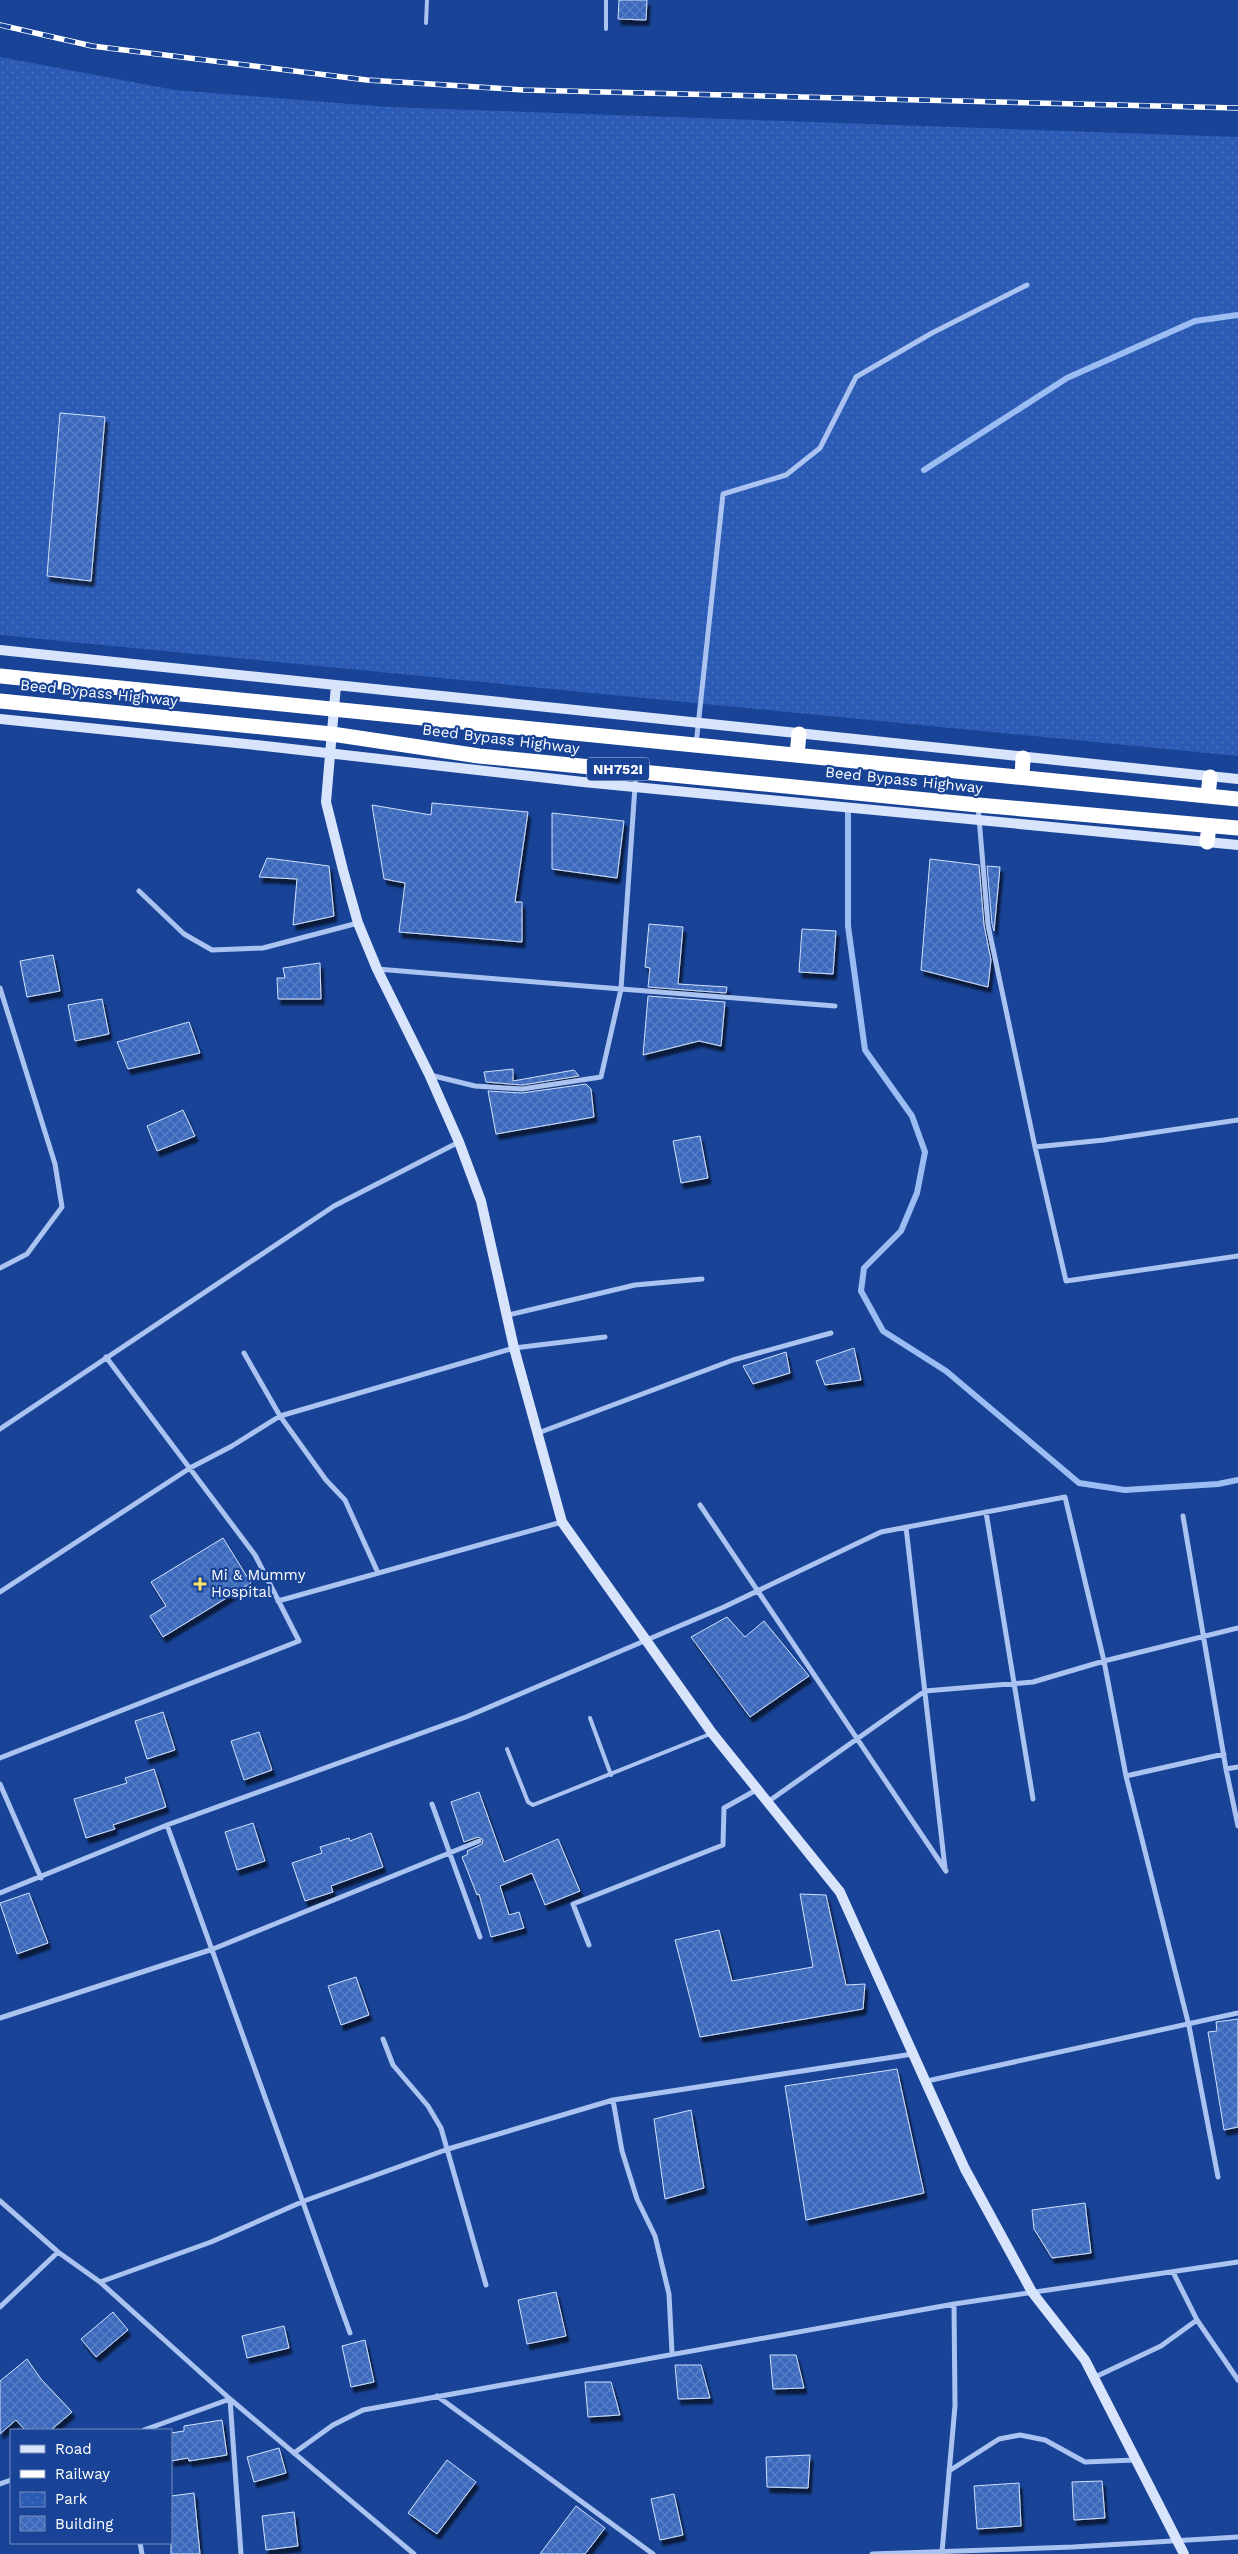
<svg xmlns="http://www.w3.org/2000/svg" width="1238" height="2554" viewBox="0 0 1238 2554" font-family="'Work Sans',sans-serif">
<defs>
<pattern id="park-dots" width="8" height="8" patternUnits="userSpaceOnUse" patternTransform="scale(1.25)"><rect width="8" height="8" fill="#2b5bb4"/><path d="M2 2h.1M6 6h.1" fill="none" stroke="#4b74bf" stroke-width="1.8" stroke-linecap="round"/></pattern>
<pattern id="building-cross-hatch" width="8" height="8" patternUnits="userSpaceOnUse" patternTransform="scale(1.25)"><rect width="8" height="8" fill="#3c69bc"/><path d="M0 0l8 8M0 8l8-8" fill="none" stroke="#5980c6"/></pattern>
<filter id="shadow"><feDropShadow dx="3" dy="5.5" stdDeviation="1" flood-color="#0009"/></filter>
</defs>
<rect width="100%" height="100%" fill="#184396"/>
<path fill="url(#park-dots)" d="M0,57L175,90L388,107L1238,137V756L0,635Z"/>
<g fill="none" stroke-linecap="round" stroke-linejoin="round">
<path stroke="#9cbdf3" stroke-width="6" d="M924,470L1067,378L1195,321L1238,315
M848,812V926L865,1050L912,1116L925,1152L917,1193L901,1231L864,1268L861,1291L883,1331L946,1371L1079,1483L1125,1490L1218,1484L1238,1480"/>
</g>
<path fill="url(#building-cross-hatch)" stroke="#d1e0fc" filter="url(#shadow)" d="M619,0H647L646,20L618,19Z
M60,413L105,417L91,581L47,576Z
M432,803L528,812L515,902H522V942L399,932L405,883L384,879L372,805L431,815Z
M552,813L624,821L617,878L552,869Z
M267,858L329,866L334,916L293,925L297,879L259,877Z
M930,859L979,865L984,925L991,960L988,987L921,970Z
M987,866L1000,867L994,931L992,924Z
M649,924L683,927L678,984L727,987L726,993L648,987L650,968L645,967Z
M802,929L836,931L833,974L799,972Z
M53,955L60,991L27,997L20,961Z
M320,963L321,999H278L277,978H285L283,968Z
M648,996L725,1002L721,1046L699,1041L643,1055Z
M102,999L109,1034L75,1041L68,1005Z
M189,1022L200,1053L128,1069L117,1042Z
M513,1069V1081L574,1070L579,1076L522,1085L486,1082L484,1072Z
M586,1084L591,1089L594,1117L496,1134L488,1091L522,1093Z
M183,1110L195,1136L157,1151L147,1126Z
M700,1136L708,1178L681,1183L673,1141Z
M854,1348L861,1380L825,1385L816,1361Z
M786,1352L790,1373L753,1384L743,1366Z
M223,1538L251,1583L163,1637L150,1616L166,1606L151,1582Z
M727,1617L745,1637L764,1621L809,1676L750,1717L691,1637Z
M163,1712L175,1750L147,1759L135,1721Z
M259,1732L272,1770L244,1780L231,1741Z
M154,1769L166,1807L113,1825L115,1829L86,1838L74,1799L127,1783L125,1778Z
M479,1792L504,1862L558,1839L580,1891L545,1905L532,1873L500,1886L509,1915L519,1912L524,1928L491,1937L479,1894L477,1895L462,1857L468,1854L467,1851L482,1844L483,1840L478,1837L464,1842L451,1802Z
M253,1823L265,1861L237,1870L225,1832Z
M371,1833L383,1867L331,1886L333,1892L305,1901L292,1863L322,1853L320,1847L349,1838L350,1841Z
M29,1893L48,1943L17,1954L0,1903Z
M800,1894L826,1895L846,1985L865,1984L863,2009L700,2037L675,1940L719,1930L732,1981L813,1967Z
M356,1977L369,2015L341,2025L328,1986Z
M1238,2019V2127L1224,2130L1208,2032L1217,2031L1216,2022Z
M897,2069L924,2193L806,2220L785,2086Z
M691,2110L704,2188L665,2199L654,2119Z
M1085,2203L1091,2253L1052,2258L1034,2229L1032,2210Z
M556,2292L566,2336L527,2344L518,2300Z
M113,2312L128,2330L96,2357L81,2339Z
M284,2326L289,2348L247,2358L242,2336Z
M365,2340L374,2382L351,2387L342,2346Z
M770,2355H796L804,2388L773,2389Z
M27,2359L41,2379L72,2412L51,2430H25L16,2420L0,2434V2381Z
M675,2365H701L710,2398L678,2399Z
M585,2382H611L620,2415L588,2417Z
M222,2420L227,2455L189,2461L188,2458L171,2461V2433L184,2431V2426Z
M279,2448L286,2473L254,2482L247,2457Z
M810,2455L808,2488L767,2487L766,2457Z
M447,2460L476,2482L437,2534L408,2513Z
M1102,2481L1105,2518L1074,2520L1072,2482Z
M1019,2483L1021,2526L977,2529L974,2486Z
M194,2493L200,2554H171V2496Z
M674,2494L683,2535L660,2540L651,2499Z
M576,2506L605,2528L585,2554H540Z
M294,2512L298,2546L266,2550L262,2516Z"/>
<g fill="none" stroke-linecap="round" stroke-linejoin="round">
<path stroke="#aac3f1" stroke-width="4" d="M606,0V29
M426,23L427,0
M590,1718L611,1775
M507,1749L528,1802L533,1805L710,1734"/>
<path stroke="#aac3f1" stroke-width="5" d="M696,745L723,494L786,475L820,448L856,377L932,333L1027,285
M978,806L988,925L1035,1147L1104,1140L1238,1120
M139,891L184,934L212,950L263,948L358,923
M377,969L621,989L636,772
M0,988L55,1164L62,1207L27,1254L0,1268
M430,1075L475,1086L522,1089L601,1077L621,989L835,1006
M1035,1147L1066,1281L1238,1256
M508,1315L635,1285L702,1279
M244,1353L280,1416L326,1480L345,1500L378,1573
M0,1429L334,1206L459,1142
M538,1433L733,1360L831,1333
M700,1505L946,1871
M986,1512L1033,1799
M1183,1516L1226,1769L1238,1826
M906,1527L945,1868
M0,1592L190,1468L232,1446L280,1416L514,1348L605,1337
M278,1601L562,1522
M0,1758L299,1641L255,1555L106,1357
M1226,1769L1238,1767
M1126,1776L1224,1754
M0,1784L41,1878
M769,1801L925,1691L1033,1682L1104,1661L1238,1628
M432,1804L480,1937
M167,1825L350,2333
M0,1893L167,1825L466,1717L724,1607L881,1532L1065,1497L1104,1661L1126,1776L1189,2026L1218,2177
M589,1945L573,1904L723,1845L724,1808L758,1789
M0,2018L213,1949L479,1841
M383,2039L393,2065L428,2106L441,2128L486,2285
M927,2081L1238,2013
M613,2100L622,2151L637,2199L655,2236L669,2294L672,2353
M0,2201L58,2252L100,2282L230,2399L414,2554
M1173,2272L1197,2320
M100,2282L211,2242L304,2201L448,2149L613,2100L913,2054
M0,2307L58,2252
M1093,2378L1161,2346L1197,2320L1238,2380
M437,2396L653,2554
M144,2430L230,2399L241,2554
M294,2453L333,2425L363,2410L954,2304L1238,2262
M949,2471L999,2439L1020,2435L1045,2440L1085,2462L1135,2460
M0,2484L11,2480
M140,2543L142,2554
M942,2552L955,2406L954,2304
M872,2554L1073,2547L1238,2537"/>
<path stroke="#d8e4fb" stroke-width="10" d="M0,650L1238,779
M336,685L326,802L343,870L358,923L377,969L429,1074L459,1142L481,1201L514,1348L562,1522L712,1733L840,1892L965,2169L1032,2292L1085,2360L1184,2554
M0,719L265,746L583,782L1238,845"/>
<path stroke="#fff" stroke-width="15" d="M0,676L1238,799
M0,701L332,734L479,756L978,805L1238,828
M797,755L799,734
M1022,777L1023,758
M1208,796L1210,777
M1207,842L1209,826"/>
<g stroke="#fff" stroke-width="5.5">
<path id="rail" d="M0,25L92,46L367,80L524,90L1238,108"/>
</g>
<use href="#rail" stroke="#184396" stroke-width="4" stroke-dasharray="11" stroke-linecap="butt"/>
</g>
<path fill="#ffe26a" stroke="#184396" stroke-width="2" d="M197.5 1576.5h5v5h5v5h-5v5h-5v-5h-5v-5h5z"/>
<g text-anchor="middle" stroke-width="4.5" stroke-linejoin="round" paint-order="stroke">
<rect fill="#184396" stroke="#bac7e0" stroke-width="1" x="587" y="757.5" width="62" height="23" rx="4"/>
<g font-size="14" font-weight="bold" fill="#fff">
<text x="618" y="774">NH752I</text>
</g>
<g font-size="15" fill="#fff" stroke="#184396">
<text transform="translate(99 693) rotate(6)" y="5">Beed Bypass Highway</text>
<text transform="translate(501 739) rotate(7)" y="5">Beed Bypass Highway</text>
<text transform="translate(904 780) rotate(6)" y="5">Beed Bypass Highway</text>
</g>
<g font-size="15" fill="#fff" stroke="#184396" text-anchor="start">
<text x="211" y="1580">Mi &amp; Mummy<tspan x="211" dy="17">Hospital</tspan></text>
</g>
</g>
<rect x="10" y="2429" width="162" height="115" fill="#184396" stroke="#748ec0"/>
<rect x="20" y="2445" width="25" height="8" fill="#d8e4fb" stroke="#748ec0"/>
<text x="55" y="2454" font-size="15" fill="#ffffff">Road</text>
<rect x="20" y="2470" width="25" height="8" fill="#ffffff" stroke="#748ec0"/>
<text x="55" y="2479" font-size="15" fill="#ffffff">Railway</text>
<rect x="20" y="2492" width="25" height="15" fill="url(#park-dots)" stroke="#748ec0"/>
<text x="55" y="2504" font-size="15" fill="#ffffff">Park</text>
<rect x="20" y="2516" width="25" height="15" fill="url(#building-cross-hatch)" stroke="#748ec0"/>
<text x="55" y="2529" font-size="15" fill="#ffffff">Building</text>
</svg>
